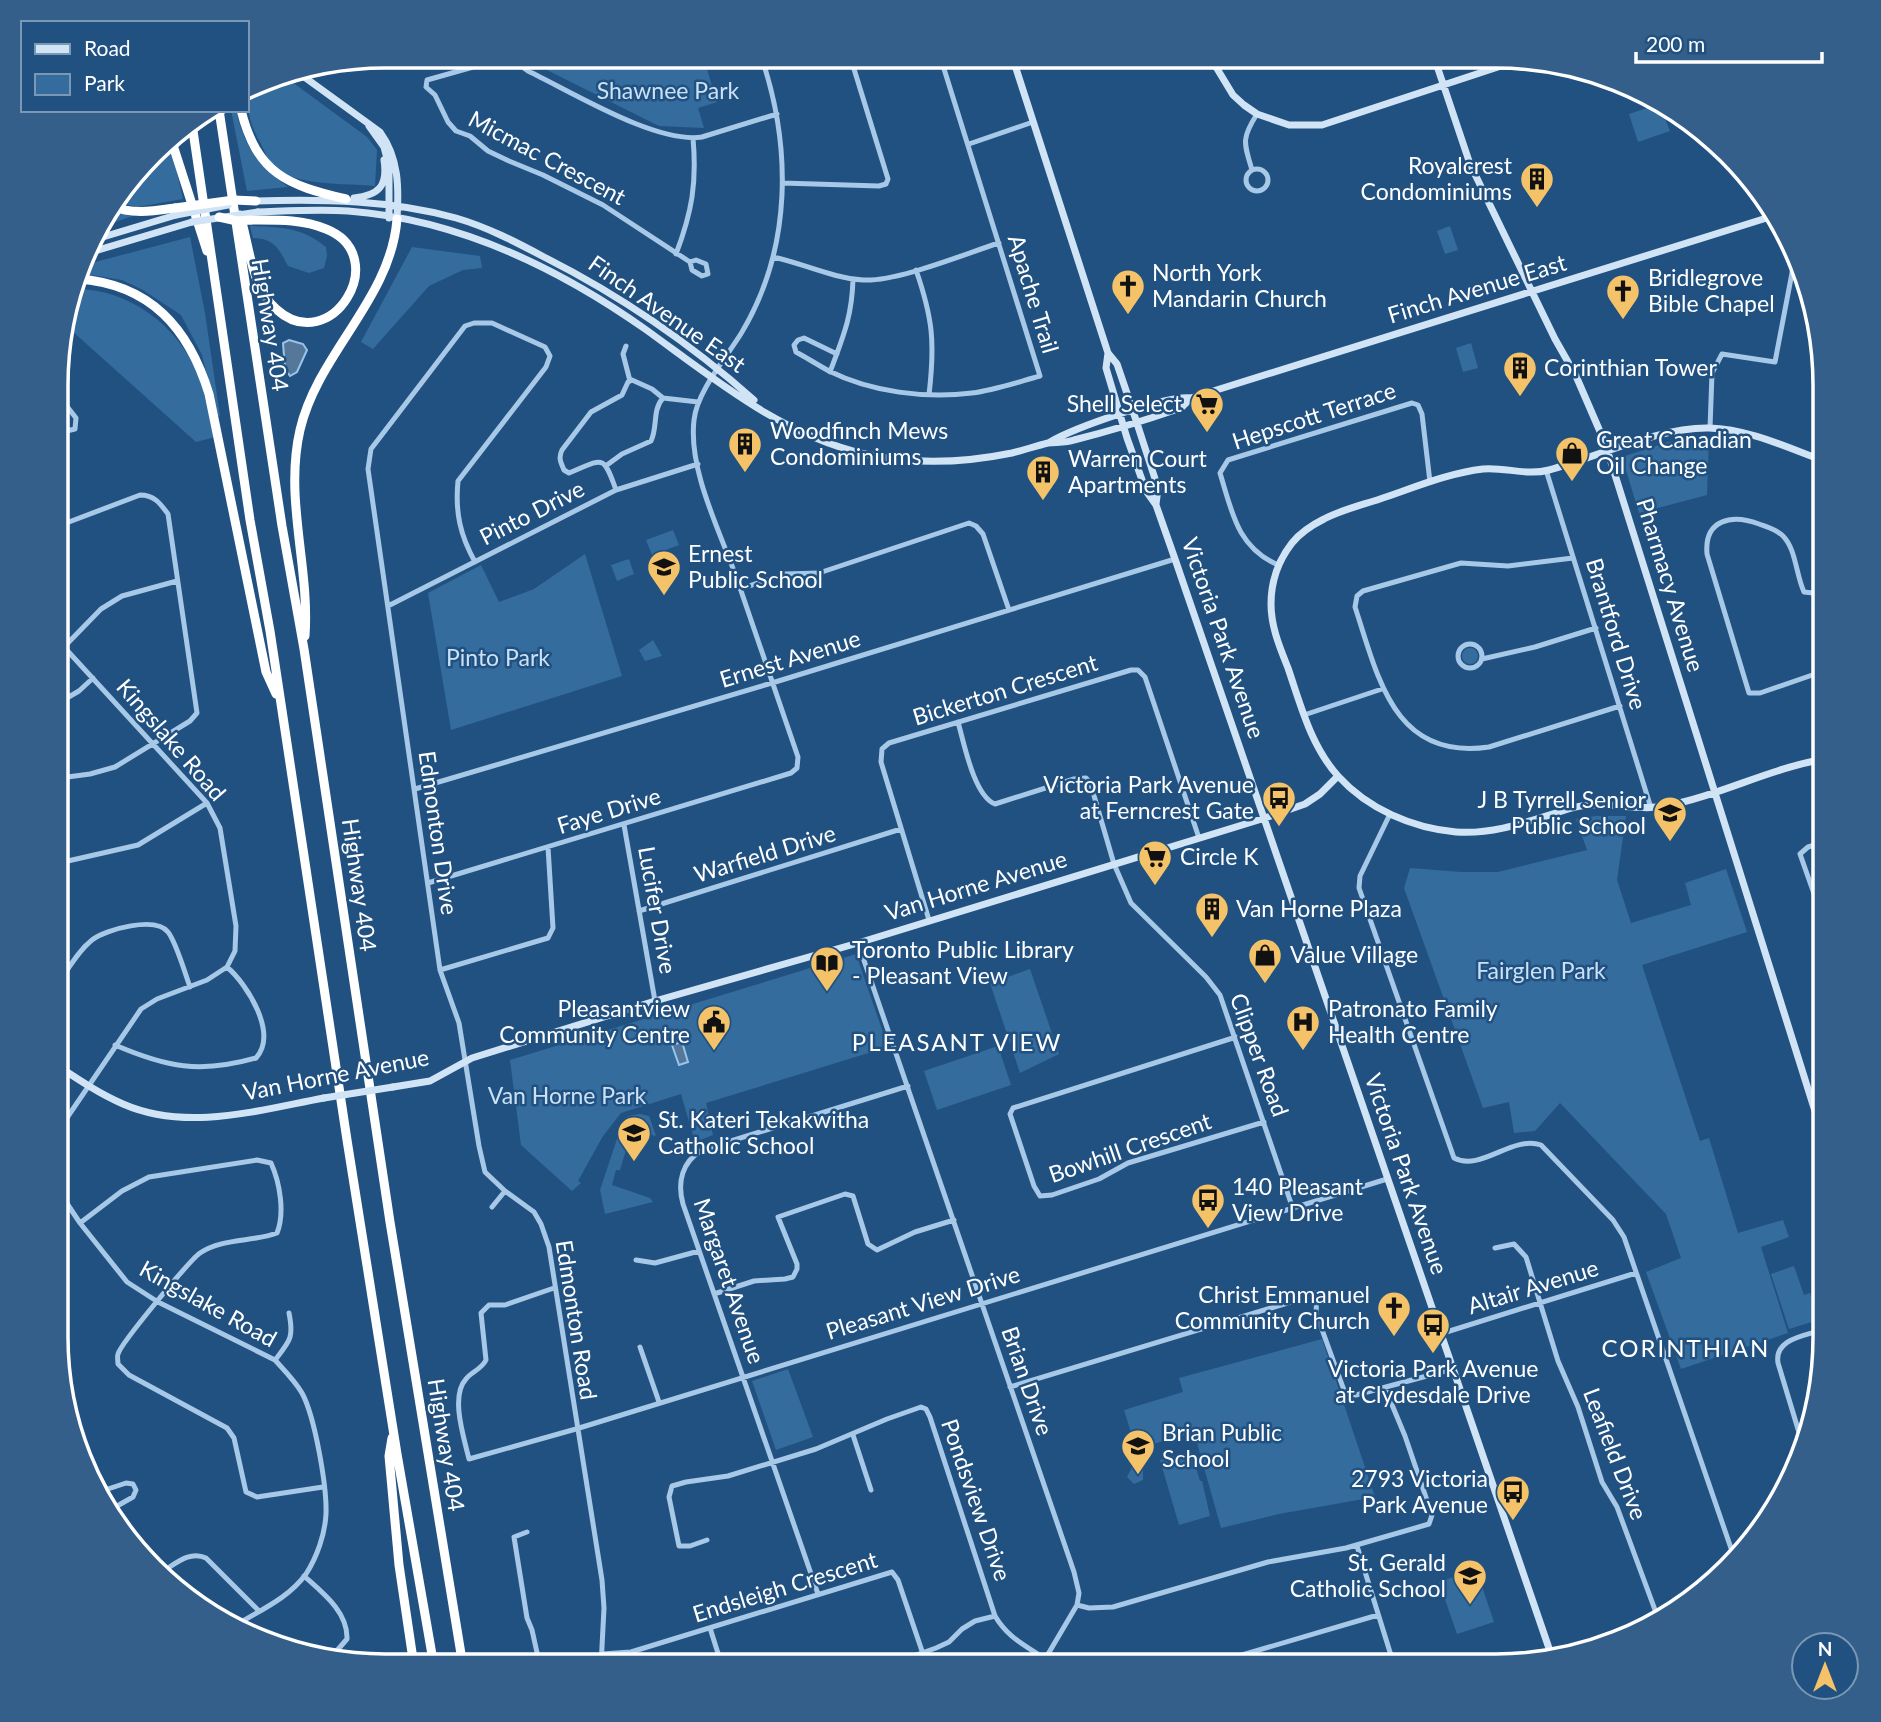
<svg xmlns="http://www.w3.org/2000/svg" width="1881" height="1722" viewBox="0 0 1881 1722" font-family="Lato,sans-serif">
<rect width="100%" height="100%" fill="#215180"/>
<path fill="#356c9e" d="M526,56H703L717,102L698,108L704,128L659,126L533,63Z
M280,73L367,137L377,150L375,186C347,183 291,187 271,164C267,158 264,150 261,144C251,127 247,112 247,92Z
M1659,104L1670,131L1638,142L1629,114Z
M231,110H236C245,149 257,163 288,187L247,191Z
M166,141L174,160L183,199L137,207L116,202Z
M109,210L116,214H139L97,228Z
M250,226C281,227 302,227 326,247L327,256L324,268L309,273L288,266C279,249 274,238 253,238Z
M1450,226L1458,250L1445,254L1437,231Z
M190,237L205,313L220,416H217L202,355L181,315L143,290L122,280L80,273L84,265Z
M412,247L480,256L482,268L463,270L429,286L373,349L361,342Z
M74,289C128,288 177,325 198,374C206,393 209,416 215,437L196,442L62,322Z
M1471,343L1478,368L1463,372L1456,348Z
M1709,437L1707,495L1639,513L1622,457L1668,442Z
M673,530L679,545L652,555L646,540Z
M585,554L622,676L451,730L428,593L481,565L499,602L534,589Z
M629,559L634,574L617,581L611,565Z
M653,640L662,656L645,661L639,650Z
M1462 656a8 8 0 1 1 16 0a8 8 0 1 1-16 0Z
M1596,816H1626L1617,880L1631,923L1691,905L1685,883L1726,869L1747,932L1642,965L1700,1141L1709,1138L1738,1233L1783,1220L1789,1237L1761,1247L1788,1333L1681,1369L1646,1272L1681,1258L1666,1214L1560,1103L1535,1131L1514,1133L1509,1102L1483,1108L1404,888L1410,868L1461,872H1498L1587,850L1576,819Z
M856,954L888,1047L706,1103L713,1135L695,1142L681,1094L621,1113L603,1136L578,1181L581,1183L572,1191L521,1145L510,1060Z
M1030,969L1059,1054L1020,1073L990,983Z
M998,1046L1011,1085L937,1110L924,1071Z
M640,1114L649,1116L656,1136L632,1130L620,1170H616L612,1185L650,1198L653,1202L605,1214L600,1190L621,1127L628,1116Z
M1794,1266L1804,1295L1810,1293L1818,1320L1789,1329L1771,1274Z
M1322,1339L1375,1497L1279,1514L1221,1528L1194,1432L1136,1449L1124,1410L1183,1392L1179,1378Z
M788,1369L813,1437L776,1450L752,1381Z
M1191,1451L1200,1481H1202L1210,1516L1179,1525L1160,1460Z
M1134,1463L1143,1468V1480L1134,1484L1127,1477Z
M1476,1569L1494,1622L1457,1634L1439,1582Z"/>
<path fill="#55789a" stroke="#9ac4e9" stroke-width="2" d="M289,340L303,344L307,350L297,372L290,376L285,369L283,343Z
M682,1042L688,1062L679,1065L672,1045Z"/>
<g fill="none" stroke-linecap="round" stroke-linejoin="round">
<path stroke="#a7c8e7" stroke-width="5" d="M512,56L427,80L426,87L435,95L448,122L456,131L470,136L488,151L509,161L543,175L603,205L690,262L692,270L702,276L708,274L706,264L696,260L690,262
M514,56L520,65L528,71C572,92 656,144 702,137L777,114
M969,144L1033,122
M1716,147C1722,160 1726,174 1744,169
M1246 180a11 11 0 1 1 22 0a11 11 0 1 1-22 0Z
M1252,170C1244,143 1241,139 1257,114
M782,183L879,186L886,184L888,179L850,56
M676,254C692,212 697,183 693,138
M773,257C802,263 832,278 863,280C897,282 964,254 999,243
M916,270C933,319 935,343 929,395
M626,346L623,354L630,381
M837,354L804,338L798,340L794,345L796,352C807,358 818,365 829,371C871,392 926,399 972,393C995,390 1018,382 1040,376L940,56
M830,372C843,337 852,317 853,279
M1710,428L1712,373L1722,354L1775,362L1796,252
M62,432L75,429L76,418L62,400
M607,465L622,454L651,441C658,427 652,410 663,398
M1546,470L1651,808
M616,490C603,453 603,459 569,473L564,470C561,463 558,458 562,450L591,412L622,395L628,382L632,380L652,389L663,398L698,402
M1573,558L1508,566L1461,563L1363,591L1357,596L1355,607C1378,676 1393,761 1489,747L1620,706
M475,562C460,535 455,512 458,481L546,367L550,356L545,347L492,323H474L465,326L371,449L368,469L440,970L459,1023L479,1146L485,1172L505,1191L534,1212L541,1224L549,1247L602,1580L604,1608L601,1666
M1278,565C1237,547 1232,512 1220,473L1228,460L1412,403L1418,405L1422,414L1430,482
M740,589L785,574L819,573L969,523L976,526L983,534L1009,610
M1824,589L1813,593L1804,592C1796,575 1796,549 1783,536C1776,529 1767,527 1759,524C1732,514 1704,519 1707,554L1749,693H1760L1824,671
M388,606L616,490L698,464
M1458 656a12 12 0 1 1 24 0a12 12 0 1 1-24 0Z
M64,647L101,609L122,596L177,581
M1482,659L1535,647L1596,628
M60,702L79,691L93,678
M1304,715L1382,689
M958,722C964,743 974,796 995,804L1074,779L1086,778L1090,782L1114,864L1131,903L1206,977L1220,995L1293,1209
M60,778L90,774L115,767L190,721L197,713L168,514C160,503 154,495 140,495L61,525
M415,789L772,683L1175,559
M1390,814L1360,876L1359,888L1454,1158C1481,1172 1512,1135 1541,1145L1613,1220L1624,1237L1734,1557
M624,825L655,1001
M1825,842L1808,847L1800,854L1825,925
M59,863L138,845L207,803
M428,883L791,773L797,768L798,757C778,698 758,640 738,582C721,533 688,471 694,420C697,391 727,357 742,332C792,248 792,147 761,56
M639,911L901,829
M929,920L881,762L882,749L889,743L1131,670H1138L1145,677L1199,838
M858,943L1074,1572L1079,1593L1077,1605L1041,1666
M440,970L548,938L553,928L548,847
M59,982C69,968 78,951 92,940C106,929 156,916 168,932C176,942 185,973 190,987
M1236,1037L1013,1108L1010,1114L1034,1186L1040,1196L1052,1195L1099,1179L1128,1163L1264,1122
M115,1045C166,1067 200,1074 256,1058C278,1034 248,985 227,967
M58,1131L141,1009L157,999L207,980L227,967L235,951L236,926L220,828L207,803L64,647L61,639
M58,1190L80,1223L127,1282L158,1302L275,1360C285,1371 295,1381 302,1393C315,1417 327,1487 326,1514C325,1534 317,1557 306,1574C288,1599 258,1611 233,1627
M492,1207L505,1191
M80,1223L122,1191L149,1177L257,1160L271,1163C280,1183 285,1213 277,1233C253,1242 222,1238 200,1253C190,1260 121,1343 118,1354C117,1356 118,1362 118,1364L129,1375L227,1428L234,1438L246,1492L257,1497L323,1487
M1495,1248L1514,1244L1526,1257L1558,1361L1578,1407L1602,1482L1617,1507L1658,1618
M636,1260L655,1263L699,1251
M554,1288L505,1305H489L481,1313L486,1360C481,1370 472,1371 466,1379C450,1396 464,1438 469,1459L576,1429L1387,1179
M714,1294L754,1281L785,1279L793,1277L797,1269V1264L778,1217L845,1194L853,1196L868,1244L877,1250L915,1232L954,1220
M1440,1334L1636,1273
M640,1347L659,1402
M275,1360C290,1341 294,1338 289,1313
M1010,1387L1294,1301L1308,1293H1317L1316,1313L1345,1393L1356,1395L1453,1369
M853,1435L871,1490
M1801,1439L1778,1363C1774,1338 1806,1336 1825,1329
M81,1462C96,1477 113,1487 110,1510
M108,1489L126,1483L133,1484L136,1490L133,1497L110,1510
M527,1532L514,1537L527,1618L532,1630L540,1666
M707,1540L690,1546H679L669,1497L672,1486L686,1482L728,1476L816,1449L887,1419L921,1407L926,1409L930,1417L995,1616C1008,1638 1025,1645 1045,1659
M1357,1546L1394,1665
M162,1572C175,1564 190,1550 206,1558L259,1611
M304,1576C323,1593 348,1612 347,1639L334,1654
M818,1594L683,1204C677,1182 682,1162 702,1150L908,1086
M1077,1605L1089,1608L1113,1607L1268,1562L1346,1548L1429,1524L1432,1515L1405,1436L1385,1388
M710,1628L722,1666
M602,1654L631,1652L892,1572L898,1580L923,1654
M1208,1665L1378,1615
M885,1666L936,1648L949,1642L962,1629L975,1621L995,1616"/>
<path stroke="#d1e4f6" stroke-width="7" d="M1012,56L1108,353L1117,364L1133,411L1158,488L1156,504
M1210,57L1233,95L1244,105L1257,114L1289,125H1322L1501,66L1553,68L1623,87L1640,90
M1434,57L1470,164L1555,339L1576,376L1605,443L1825,1143
M296,71L380,132C399,158 399,188 397,219
M369,126L384,147L389,166V218
M354,198C379,195 388,186 384,160
M256,201C324,199 391,200 456,218C487,227 516,242 544,257C619,295 691,344 754,400
M258,212C288,211 318,209 348,211C457,219 557,267 645,329C713,378 781,435 865,454C914,465 963,463 1012,453C1024,450 1036,446 1048,443C1057,442 1066,443 1074,440C1110,431 1146,420 1181,408L1191,398
M93,240L176,215
M88,253L192,222
M1108,353L1106,368L1127,438L1146,491L1156,505L1175,559L1552,1657
M1050,442C1074,428 1166,395 1191,398L1773,216
M1824,461C1788,448 1749,429 1709,428C1659,427 1597,457 1549,470C1527,476 1505,467 1483,469C1448,473 1413,488 1380,499C1362,505 1341,510 1324,519C1312,525 1300,533 1292,543C1278,561 1271,581 1271,604C1271,627 1280,648 1288,668C1301,706 1311,746 1338,776C1368,809 1412,828 1456,832C1497,835 1534,819 1572,808C1602,799 1635,812 1665,806C1719,796 1770,768 1825,759
M58,1066C79,1080 100,1094 123,1104C187,1132 259,1110 324,1098
M393,1087L430,1081L472,1058L655,1001L858,943L1265,818L1305,804L1320,794L1338,776"/>
<path stroke="#fff" stroke-width="9" d="M219,110L282,526L304,649L390,1222L463,1666
M241,110C257,174 287,185 346,199
M192,124L250,520L270,631L347,1140L397,1454L434,1666
M170,136L207,251
M112,206C132,215 154,211 175,208
M240,215C249,244 251,287 276,309C331,359 394,256 326,229C302,219 276,220 251,220
M88,252H90
M78,279C151,284 189,329 209,394L266,672L276,694
M305,636C310,567 284,499 300,430C318,353 391,299 397,219
M392,1438L389,1456L399,1565L414,1666"/>
<path stroke="#d1e4f6" stroke-width="7" d="M176,215L228,205
M192,222L258,212
M324,1098L393,1087"/>
<path stroke="#fff" stroke-width="9" d="M175,208L234,200L256,201
M219,217L237,221L251,220"/>
</g>
<defs>
<g id="building-pin" transform="scale(1.75)"><path d="M0 17L-7.5 6A9.5 9.5 0 1 1 7.5 6Z" fill="#f4c268" stroke="#215180"/><path d="M-4-6H4V6H1V3H-1V6H-4ZM-2.5-4.3h1.7v1.8h-1.7ZM.8-4.3h1.7v1.8H.8ZM-2.5-1h1.7V.8h-1.7ZM.8-1h1.7V.8H.8Z" fill="#111"/></g>
<g id="church-pin" transform="scale(1.75)"><path d="M0 17L-7.5 6A9.5 9.5 0 1 1 7.5 6Z" fill="#f4c268" stroke="#215180"/><path d="M-1.2-6h2.4v3.5h3.3v2.4h-3.3V6h-2.4V-.1h-3.3v-2.4h3.3Z" fill="#111"/></g>
<g id="supermarket-pin" transform="scale(1.75)"><path d="M0 17L-7.5 6A9.5 9.5 0 1 1 7.5 6Z" fill="#f4c268" stroke="#215180"/><path d="M-6-5.5h2.5l.6 2H6L4.5 2H-2.5L-4.4-4H-6ZM-1.5 3.2a1.3 1.3 0 1 0 .1 0ZM3 3.2a1.3 1.3 0 1 0 .1 0Z" fill="#111"/></g>
<g id="shop-pin" transform="scale(1.75)"><path d="M0 17L-7.5 6A9.5 9.5 0 1 1 7.5 6Z" fill="#f4c268" stroke="#215180"/><path d="M-5-2.5h2.3a2.7 3.5 0 0 1 5.4 0H5L5.5 6h-11ZM-1.5-2.5h3a1.5 2.3 0 0 0-3 0Z" fill="#111"/></g>
<g id="school-pin" transform="scale(1.75)"><path d="M0 17L-7.5 6A9.5 9.5 0 1 1 7.5 6Z" fill="#f4c268" stroke="#215180"/><path d="M0-5L7-2L0 1L-7-2ZM-4 1L0 2.5L4 1V4Q0 6-4 4Z" fill="#111"/></g>
<g id="bus-pin" transform="scale(1.75)"><path d="M0 17L-7.5 6A9.5 9.5 0 1 1 7.5 6Z" fill="#f4c268" stroke="#215180"/><path d="M-5-6H5V4H4V6H2V4H-2V6H-4V4H-5ZM-3.5-4V0h7V-4ZM-3.5 1.2v1.5H-2V1.2ZM2 1.2v1.5H3.5V1.2Z" fill="#111"/></g>
<g id="library-pin" transform="scale(1.75)"><path d="M0 17L-7.5 6A9.5 9.5 0 1 1 7.5 6Z" fill="#f4c268" stroke="#215180"/><path d="M-6-4Q-3-5.5-.7-3.5V5Q-3 3-6 4ZM6-4Q3-5.5 .7-3.5V5Q3 3 6 4Z" fill="#111"/></g>
<g id="civic-pin" transform="scale(1.75)"><path d="M0 17L-7.5 6A9.5 9.5 0 1 1 7.5 6Z" fill="#f4c268" stroke="#215180"/><path d="M-.6-6.5H3V-4.5H.6V-3L4-1V1h2V6H-6V1h2V-1L-.6-3ZM-1.2 2.5V6h2.4V2.5Z" fill="#111"/></g>
<g id="hospital-pin" transform="scale(1.75)"><path d="M0 17L-7.5 6A9.5 9.5 0 1 1 7.5 6Z" fill="#f4c268" stroke="#215180"/><path d="M-5-5h3v3.5h4V-5h3V5h-3V1.5h-4V5h-3Z" fill="#111"/></g>
</defs>
<g fill-rule="evenodd">
<use href="#building-pin" x="1537" y="179"/>
<use href="#church-pin" x="1128" y="286"/>
<use href="#church-pin" x="1623" y="291"/>
<use href="#building-pin" x="1520" y="368"/>
<use href="#supermarket-pin" x="1207" y="404"/>
<use href="#building-pin" x="745" y="444"/>
<use href="#shop-pin" x="1572" y="453"/>
<use href="#building-pin" x="1043" y="472"/>
<use href="#school-pin" x="664" y="567"/>
<use href="#bus-pin" x="1279" y="798"/>
<use href="#school-pin" x="1670" y="813"/>
<use href="#supermarket-pin" x="1155" y="857"/>
<use href="#building-pin" x="1212" y="909"/>
<use href="#shop-pin" x="1265" y="955"/>
<use href="#library-pin" x="827" y="963"/>
<use href="#civic-pin" x="714" y="1022"/>
<use href="#hospital-pin" x="1303" y="1022"/>
<use href="#school-pin" x="634" y="1133"/>
<use href="#bus-pin" x="1208" y="1200"/>
<use href="#church-pin" x="1394" y="1308"/>
<use href="#bus-pin" x="1433" y="1325"/>
<use href="#school-pin" x="1138" y="1446"/>
<use href="#bus-pin" x="1513" y="1492"/>
<use href="#school-pin" x="1470" y="1576"/>
</g>
<g text-anchor="middle" stroke-width="5" stroke-linejoin="round" paint-order="stroke">
<g font-size="23" fill="#cae1f6" stroke="#215180">
<text x="668" y="99">Shawnee Park</text>
<text x="498" y="666">Pinto Park</text>
<text x="1541" y="979">Fairglen Park</text>
<text x="567" y="1104">Van Horne Park</text>
</g>
<g font-size="23" fill="#fff" stroke="#215180">
<text transform="translate(547 158) rotate(28)" y="8">Micmac Crescent</text>
<text transform="translate(1477 289) rotate(-17)" y="8">Finch Avenue East</text>
<text transform="translate(1033 294) rotate(73)" y="8">Apache Trail</text>
<text transform="translate(667 314) rotate(35)" y="8">Finch Avenue East</text>
<text transform="translate(270 325) rotate(81)" y="8">Highway 404</text>
<text transform="translate(1314 416) rotate(-18)" y="8">Hepscott Terrace</text>
<text transform="translate(532 513) rotate(-27)" y="8">Pinto Drive</text>
<text transform="translate(1670 585) rotate(73)" y="8">Pharmacy Avenue</text>
<text transform="translate(1616 634) rotate(73)" y="8">Brantford Drive</text>
<text transform="translate(1223 638) rotate(71)" y="8">Victoria Park Avenue</text>
<text transform="translate(790 659) rotate(-17)" y="8">Ernest Avenue</text>
<text transform="translate(1005 690) rotate(-17)" y="8">Bickerton Crescent</text>
<text transform="translate(171 740) rotate(49)" y="8">Kingslake Road</text>
<text transform="translate(609 811) rotate(-17)" y="8">Faye Drive</text>
<text transform="translate(438 833) rotate(82)" y="8">Edmonton Drive</text>
<text transform="translate(765 854) rotate(-17)" y="8">Warfield Drive</text>
<text transform="translate(359 885) rotate(82)" y="8">Highway 404</text>
<text transform="translate(976 886) rotate(-17)" y="8">Van Horne Avenue</text>
<text transform="translate(657 910) rotate(80)" y="8">Lucifer Drive</text>
<text transform="translate(1259 1055) rotate(70)" y="8">Clipper Road</text>
<text transform="translate(336 1075) rotate(-11)" y="8">Van Horne Avenue</text>
<text transform="translate(1130 1148) rotate(-19)" y="8">Bowhill Crescent</text>
<text transform="translate(1406 1174) rotate(71)" y="8">Victoria Park Avenue</text>
<text transform="translate(729 1281) rotate(71)" y="8">Margaret Avenue</text>
<text transform="translate(1533 1287) rotate(-17)" y="8">Altair Avenue</text>
<text transform="translate(923 1303) rotate(-17)" y="8">Pleasant View Drive</text>
<text transform="translate(208 1304) rotate(29)" y="8">Kingslake Road</text>
<text transform="translate(576 1320) rotate(81)" y="8">Edmonton Road</text>
<text transform="translate(1027 1381) rotate(71)" y="8">Brian Drive</text>
<text transform="translate(446 1445) rotate(81)" y="8">Highway 404</text>
<text transform="translate(1615 1454) rotate(69)" y="8">Leafield Drive</text>
<text transform="translate(976 1500) rotate(71)" y="8">Pondsview Drive</text>
<text transform="translate(785 1587) rotate(-17)" y="8">Endsleigh Crescent</text>
</g>
<g font-size="23" fill="#fff" stroke="#215180" text-anchor="start">
<text x="1512" y="174" text-anchor="end">Royalcrest<tspan x="1512" dy="26">Condominiums</tspan></text>
<text x="1152" y="281">North York<tspan x="1152" dy="26">Mandarin Church</tspan></text>
<text x="1648" y="286">Bridlegrove<tspan x="1648" dy="26">Bible Chapel</tspan></text>
<text x="1544" y="376">Corinthian Tower</text>
<text x="1182" y="412" text-anchor="end">Shell Select</text>
<text x="770" y="439">Woodfinch Mews<tspan x="770" dy="26">Condominiums</tspan></text>
<text x="1596" y="448">Great Canadian<tspan x="1596" dy="26">Oil Change</tspan></text>
<text x="1068" y="467">Warren Court<tspan x="1068" dy="26">Apartments</tspan></text>
<text x="688" y="562">Ernest<tspan x="688" dy="26">Public School</tspan></text>
<text x="1254" y="793" text-anchor="end">Victoria Park Avenue<tspan x="1254" dy="26">at Ferncrest Gate</tspan></text>
<text x="1646" y="808" text-anchor="end">J B Tyrrell Senior<tspan x="1646" dy="26">Public School</tspan></text>
<text x="1180" y="865">Circle K</text>
<text x="1236" y="917">Van Horne Plaza</text>
<text x="852" y="958">Toronto Public Library<tspan x="852" dy="26">- Pleasant View</tspan></text>
<text x="1290" y="963">Value Village</text>
<text x="690" y="1017" text-anchor="end">Pleasantview<tspan x="690" dy="26">Community Centre</tspan></text>
<text x="1328" y="1017">Patronato Family<tspan x="1328" dy="26">Health Centre</tspan></text>
<text x="658" y="1128">St. Kateri Tekakwitha<tspan x="658" dy="26">Catholic School</tspan></text>
<text x="1232" y="1195">140 Pleasant<tspan x="1232" dy="26">View Drive</tspan></text>
<text x="1370" y="1303" text-anchor="end">Christ Emmanuel<tspan x="1370" dy="26">Community Church</tspan></text>
<text x="1433" y="1377" text-anchor="middle">Victoria Park Avenue<tspan x="1433" dy="26">at Clydesdale Drive</tspan></text>
<text x="1162" y="1441">Brian Public<tspan x="1162" dy="26">School</tspan></text>
<text x="1488" y="1487" text-anchor="end">2793 Victoria<tspan x="1488" dy="26">Park Avenue</tspan></text>
<text x="1446" y="1571" text-anchor="end">St. Gerald<tspan x="1446" dy="26">Catholic School</tspan></text>
</g>
<g font-size="24" letter-spacing="2" fill="#fff" stroke="#215180">
<text x="957" y="1051">PLEASANT VIEW</text>
<text x="1686" y="1357">CORINTHIAN</text>
</g>
</g>
<path d="M0 0H1881V1722H0ZM385 68H1496A317 317 0 0 1 1813 385V1337A317 317 0 0 1 1496 1654H385A317 317 0 0 1 68 1337V385A317 317 0 0 1 385 68Z" fill="#335f8a" fill-rule="evenodd"/>
<path fill="none" stroke="#fff" stroke-width="3.5" d="M385 68H1496A317 317 0 0 1 1813 385V1337A317 317 0 0 1 1496 1654H385A317 317 0 0 1 68 1337V385A317 317 0 0 1 385 68Z"/>
<rect x="21" y="21" width="228" height="91" fill="#215180" stroke="#7a97b3" stroke-width="2"/>
<rect x="35" y="44" width="35" height="10" fill="#d1e4f6" stroke="#7a97b3" stroke-width="2"/>
<text x="84" y="56" font-size="21" fill="#ffffff">Road</text>
<rect x="35" y="74" width="35" height="21" fill="#356c9e" stroke="#7a97b3" stroke-width="2"/>
<text x="84" y="91" font-size="21" fill="#ffffff">Park</text>
<g transform="translate(1825 1666)"><circle r="33" fill="#215180" stroke="#7a97b3" stroke-width="2"/>
<path d="M0-5L12 26L0 18L-12 26Z" fill="#f4c268"/>
<text y="-10" font-size="19" font-weight="bold" text-anchor="middle" fill="#ffffff">N</text>
</g>
<path d="M1636 52v10h186v-10" fill="none" stroke="#ffffff" stroke-width="3.5"/>
<text x="1646" y="52" font-size="21" fill="#ffffff" stroke="#215180" stroke-width="5" paint-order="stroke">200 m</text>
</svg>
